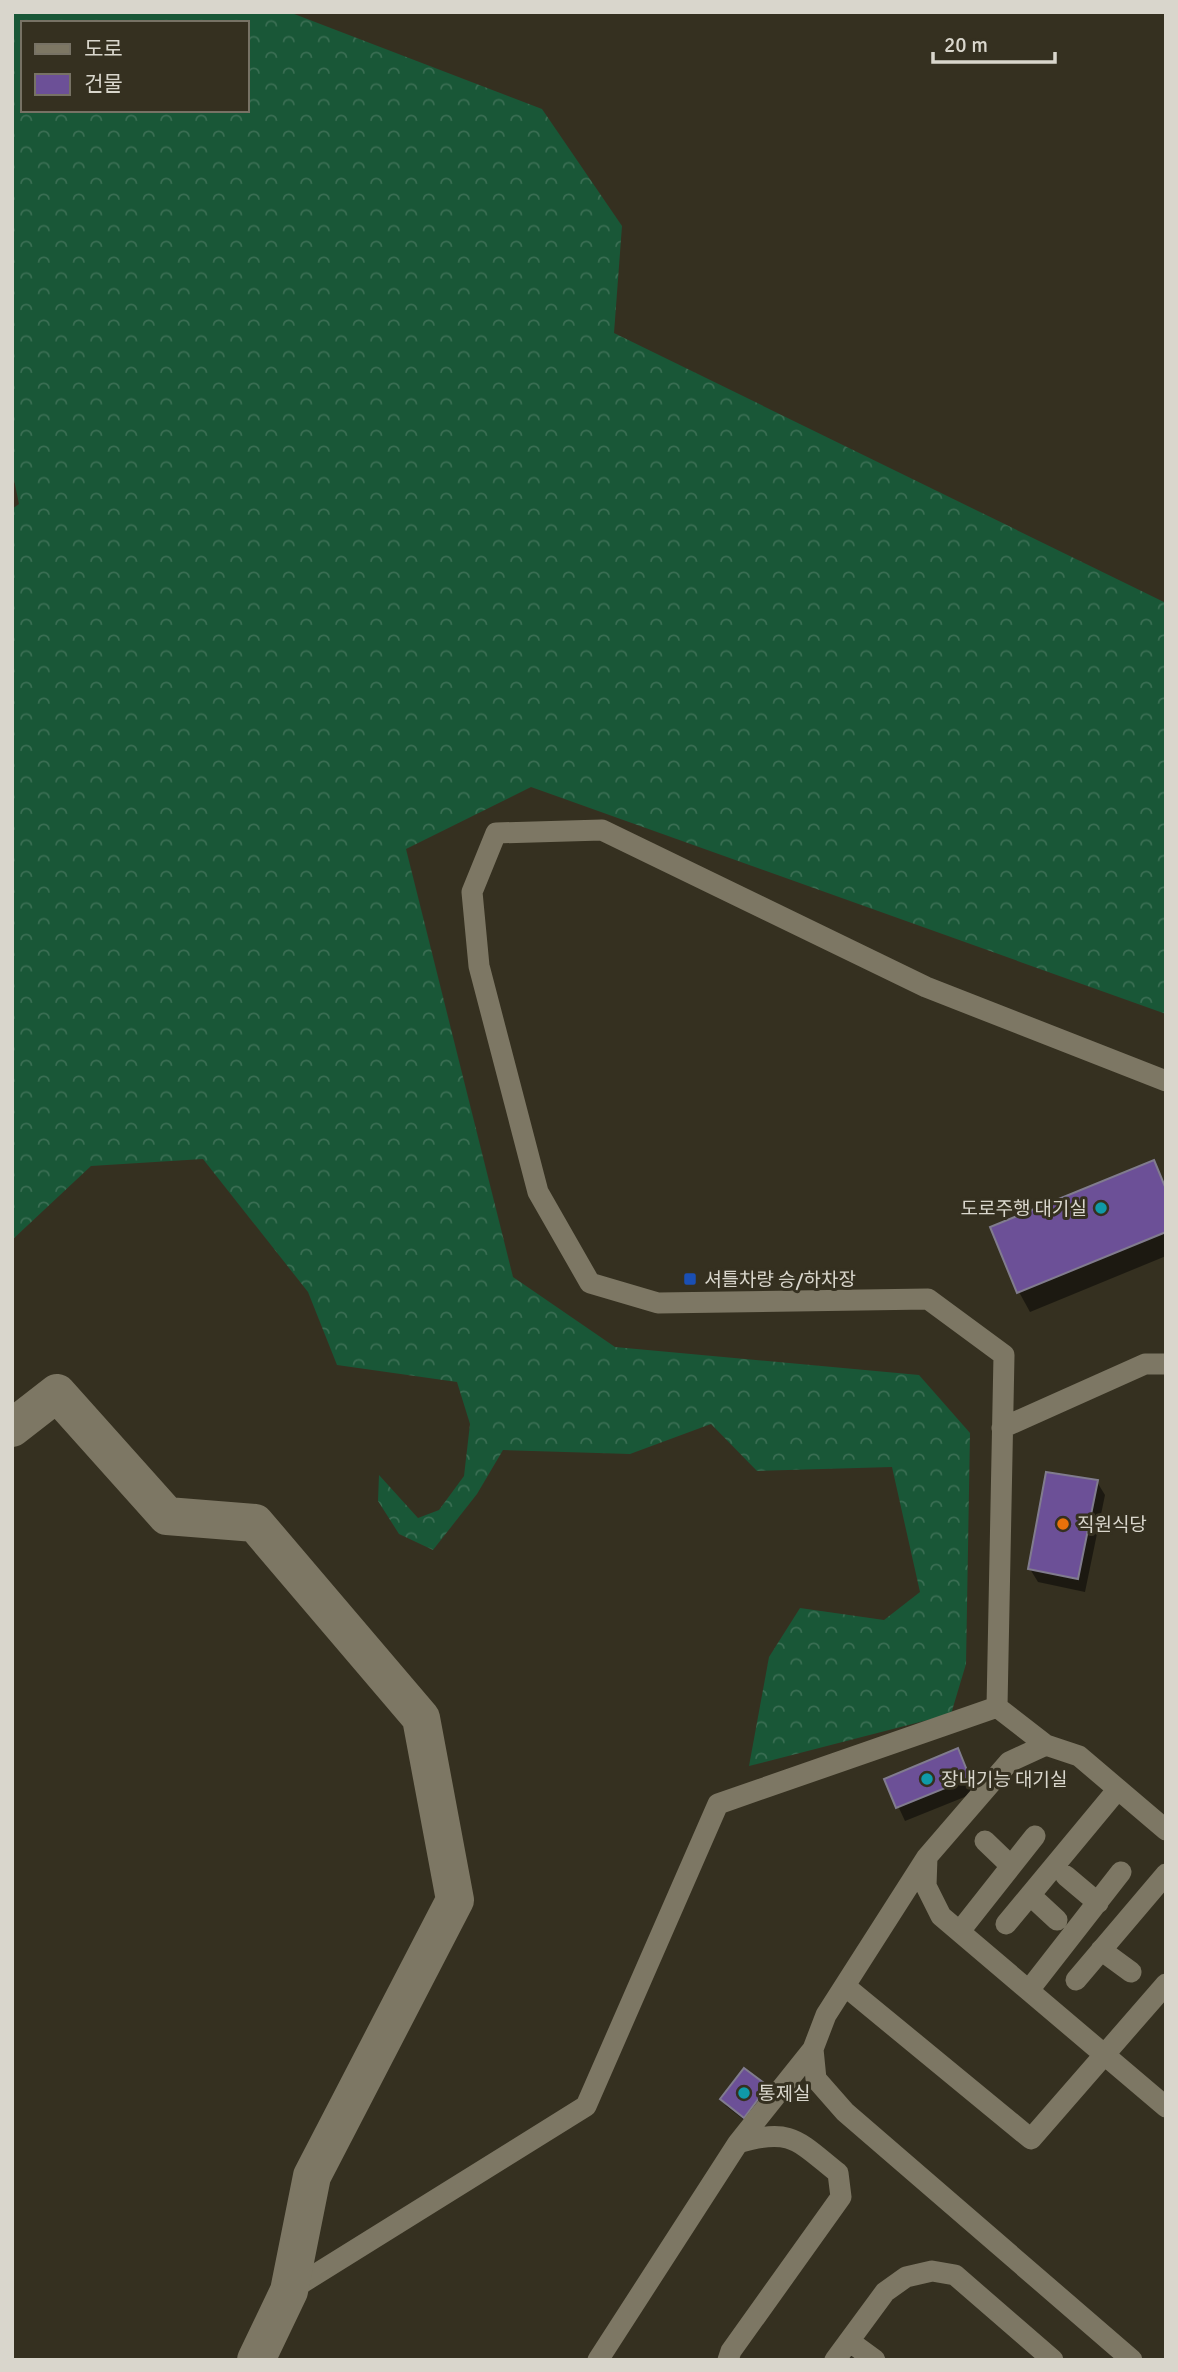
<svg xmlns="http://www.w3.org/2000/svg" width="1178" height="2372" viewBox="0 0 1178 2372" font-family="Signika,'Noto Sans KR',sans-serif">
<defs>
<pattern id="forest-crowns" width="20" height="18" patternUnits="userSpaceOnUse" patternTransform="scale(1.75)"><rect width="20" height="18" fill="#195737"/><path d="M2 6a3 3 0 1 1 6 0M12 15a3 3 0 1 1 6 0" fill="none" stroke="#3a6e53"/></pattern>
</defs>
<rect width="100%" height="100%" fill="#353020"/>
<path fill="url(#forest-crowns)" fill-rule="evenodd" d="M12,12H289L542,109L622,226L614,333L1166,603V1014L531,787L406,849L513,1277L615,1347L919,1375L970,1433L966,1664L951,1714L749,1766L769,1657L800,1608L884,1620L920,1592L892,1467L757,1471L711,1424L630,1454L503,1450L477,1494L433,1550L399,1534L378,1501L379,1475L418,1518L439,1510L464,1476L470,1424L457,1382L337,1365L308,1292L203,1159L91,1166L12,1240V509L19,504L12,470ZM23,23H247V110H23Z"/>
<path fill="#0007" d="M1153,1162L1166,1185V1256L1030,1312L1019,1292Z
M1097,1482L1105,1495L1085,1592L1038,1582L1030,1569Z
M958,1750L977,1792L905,1821L886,1780Z
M767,2087L771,2093L748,2123L726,2106L722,2100Z"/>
<path fill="#6c5097" stroke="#817c8e" stroke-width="2" d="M1154,1160L1166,1189V1232L1017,1293L990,1227Z
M1046,1472L1098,1480L1078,1579L1028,1569Z
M958,1748L970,1778L896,1808L884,1779Z
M744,2068L768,2086L744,2118L720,2099Z"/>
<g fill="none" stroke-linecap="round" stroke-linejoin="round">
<path stroke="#7d7764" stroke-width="21" d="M1002,1428L1145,1364H1166
M997,1707L1046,1745
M1166,1830L1079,1756L1046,1745L1009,1762L927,1857L926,1886L941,1916L1166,2107
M985,1841L1011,1866
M927,1857L826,2015L813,2049L816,2079L845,2112L1132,2360
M1066,1876L1098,1903
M1030,1895L1057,1920
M1006,1924L1118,1789
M960,1931L1035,1836
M1101,1950L1131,1972
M1076,1980L1166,1874
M845,1986L1031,2139L1166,1984
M1029,1990L1121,1872
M738,2143L813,2049
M289,2291L586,2106L718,1804L997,1707L1004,1355L928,1299L658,1303L590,1283L538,1192L479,966L472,892L496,833L602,830L926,987L1166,1081
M849,2341L875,2360
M598,2360L738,2143C791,2127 798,2141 838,2173L841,2197L731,2351L728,2360
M835,2360L885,2292L906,2277L932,2271L955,2275L1053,2360"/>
<path stroke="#7d7764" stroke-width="38" d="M12,1428L57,1393L167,1516L255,1523L421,1718L455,1900L312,2176L289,2291L256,2360"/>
</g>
<g fill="#0f9aa8" stroke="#353020" stroke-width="2.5">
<circle cx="1101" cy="1208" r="7"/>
<circle cx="927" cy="1779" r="7"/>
<circle cx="744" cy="2093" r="7"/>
</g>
<rect fill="#1a4fb4" stroke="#353020" stroke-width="2.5" x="683" y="1272" width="14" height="14" rx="3.5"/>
<circle fill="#e8710a" stroke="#353020" stroke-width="2.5" cx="1063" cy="1524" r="7"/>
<g text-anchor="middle" stroke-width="6" stroke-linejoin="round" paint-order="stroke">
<g font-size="19" fill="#d9d6cc" stroke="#353020" text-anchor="start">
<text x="1087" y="1215" text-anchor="end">도로주행 대기실</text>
<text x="704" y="1286">셔틀차량 승/하차장</text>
<text x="1077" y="1531">직원식당</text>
<text x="941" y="1786">장내기능 대기실</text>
<text x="758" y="2100">통제실</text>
</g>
</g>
<rect width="1178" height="2372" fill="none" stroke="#d9d6cc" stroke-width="28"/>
<rect x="21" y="21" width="228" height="91" fill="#353020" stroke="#777265" stroke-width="2"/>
<rect x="35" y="44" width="35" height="10" fill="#7d7764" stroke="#777265" stroke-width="2"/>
<text x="84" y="56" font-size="21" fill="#d9d6cc">도로</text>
<rect x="35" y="74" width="35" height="21" fill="#6c5097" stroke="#777265" stroke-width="2"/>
<text x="84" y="91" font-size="21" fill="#d9d6cc">건물</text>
<path d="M933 52v10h122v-10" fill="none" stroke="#d9d6cc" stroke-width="3.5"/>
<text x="944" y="52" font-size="21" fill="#d9d6cc" stroke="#353020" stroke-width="5" paint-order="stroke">20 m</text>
</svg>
